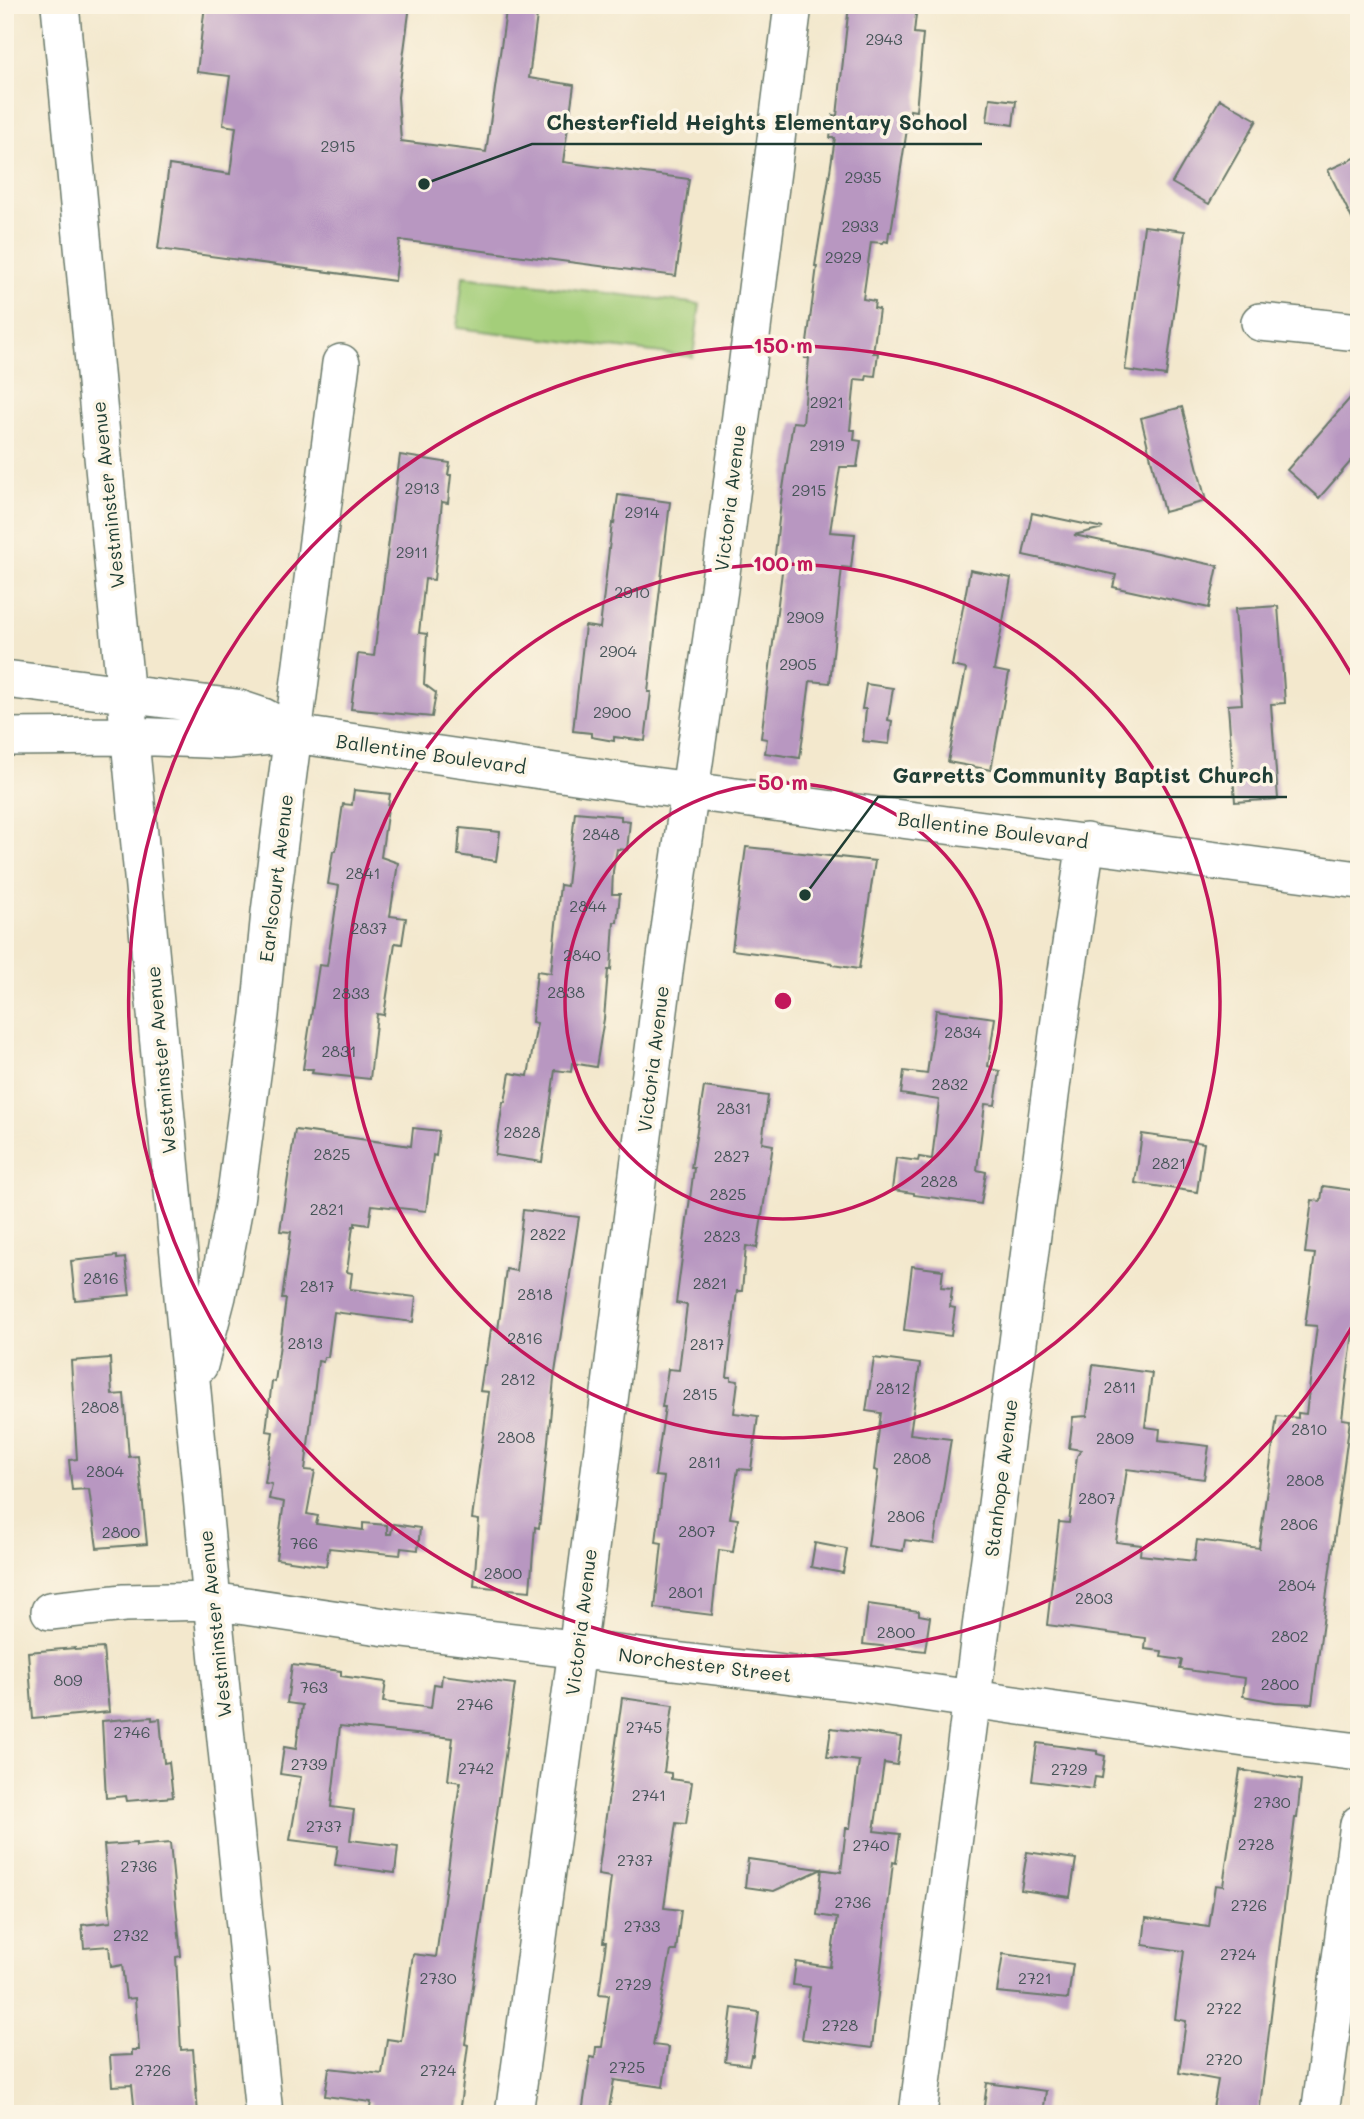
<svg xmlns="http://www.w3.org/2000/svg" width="1364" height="2119" viewBox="0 0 1364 2119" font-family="Mali,sans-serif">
<rect width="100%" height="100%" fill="#fcf5e5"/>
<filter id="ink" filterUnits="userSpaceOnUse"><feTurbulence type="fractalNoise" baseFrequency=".0143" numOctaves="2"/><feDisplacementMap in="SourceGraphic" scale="14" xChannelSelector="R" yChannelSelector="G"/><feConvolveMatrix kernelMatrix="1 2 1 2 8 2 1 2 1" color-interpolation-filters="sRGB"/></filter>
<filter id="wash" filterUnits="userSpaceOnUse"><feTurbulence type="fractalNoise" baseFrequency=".00686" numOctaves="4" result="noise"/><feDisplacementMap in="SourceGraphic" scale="28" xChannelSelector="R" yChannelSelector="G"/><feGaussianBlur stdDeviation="1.57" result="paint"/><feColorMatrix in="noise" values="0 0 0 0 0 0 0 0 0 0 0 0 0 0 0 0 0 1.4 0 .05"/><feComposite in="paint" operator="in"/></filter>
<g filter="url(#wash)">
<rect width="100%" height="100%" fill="#f3e8cd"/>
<path fill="#a4ce7a" stroke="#628657" stroke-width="2" d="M463,276L700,304L693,357L457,328Z"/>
<g id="blocks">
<path fill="#b897c1" d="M205,5H410L398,97L401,141L486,152L506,11L537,15L529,78L574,85L563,162L689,179L676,276L400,240L395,281L158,249L169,165L230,174L236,127L223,125L230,76L197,72Z
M849,5H917L914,33L923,34L916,111L910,110L891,232H889L888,242L884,241L883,243L871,242L863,299L875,301L874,308L879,309L873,353H878L875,376L867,375L866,380L855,379L850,430H855L854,440L861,441L857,467H840L830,532L855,534L851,568L842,567L830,683L810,681L800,758L765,753L767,739L761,738L783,564L774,563L781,502L793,422L803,423L809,358H805L817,266H815L829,178L835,138H830L833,115L837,116Z
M990,98L1016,101L1013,125L987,121Z
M1220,99L1257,120L1209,204L1172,183Z
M1359,156V233L1328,170Z
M1144,226L1185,231L1166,376L1125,370Z
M1359,388V452L1319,498L1287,470Z
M1182,407L1206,501L1164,512L1141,418Z
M400,455L450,463L448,475H451L448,503L442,502L434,580L425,579L419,633L427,634L424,684L436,693L432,717L351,709L358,654L374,656Z
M618,495L670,502L648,692H651L645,741L614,737V741L591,737V733L573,731L585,626L600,628L612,523L614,524Z
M1032,513L1103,528L1074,535L1218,566L1209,608L1113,587L1116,575L1023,555Z
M970,570L1011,578L994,670L1009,673L991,770L948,762L966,669L952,666Z
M1278,606L1285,703L1271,704L1278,799L1235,802L1228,705L1242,704L1235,609Z
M866,684L893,688L888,720L892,721L889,744L863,741L866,709H862Z
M354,790L390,794L381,857L398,863L390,916L406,918L402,944L395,943L384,1015L377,1014L370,1079L312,1073L313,1069H303L319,965L327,966L339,886L328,884L333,851H336L343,804L352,805Z
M575,812L621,816V820L630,821L627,850L617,849L613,871L612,894H620L617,922H614L611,970H608L604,1019L596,1067L572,1063L571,1072L555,1070L542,1162L495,1155L503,1102H505L510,1073L528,1076L537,1023L532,1022L537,971L551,973L560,885L567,886Z
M460,828L500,832L496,861L458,855Z
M746,847L875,861L859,969L832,965V963L732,950Z
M936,1010L995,1018L988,1066L991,1067V1069L1000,1071L995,1105L985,1104L977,1170L986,1172L981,1204L914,1195V1193L892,1190L896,1158L918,1161L919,1157L932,1159L939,1100L901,1094L904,1071L927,1074Z
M704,1087L768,1096L762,1143L773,1145L757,1248L746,1246L742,1291H737L727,1377H731V1380L738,1381L734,1413L758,1416L751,1470L738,1469L730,1518L738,1519L733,1552L719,1550L712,1615L655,1608L662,1543L656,1542L664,1477L655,1476L665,1407H662L668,1369L679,1370L687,1305L676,1303L694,1168H691Z
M413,1128L439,1131L436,1156L433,1155L426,1211L372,1205L369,1225L355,1223V1226H353L347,1272L352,1273L350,1289L416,1297L413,1322L334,1312L328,1357H324L323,1362L318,1361L305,1470L315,1471L307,1514L318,1516L316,1524L363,1530V1523L387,1525V1534H391L393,1524L420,1528L418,1550L401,1548L400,1555L329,1548L326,1566L276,1559L284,1502L269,1499L272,1484L265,1483L273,1432L266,1431L272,1381L275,1382L286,1299H282L291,1232L280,1231L295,1130L411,1146Z
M1142,1134L1204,1143L1197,1192L1135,1183Z
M1323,1186L1359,1191V1311L1356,1331H1353L1342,1419L1350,1420L1312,1704L1275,1702L1243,1696L1245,1678L1180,1669L1182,1660L1161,1657L1162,1651L1145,1649L1146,1638L1047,1625L1059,1522L1069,1523L1077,1456L1081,1450L1069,1448L1073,1417L1087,1416L1093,1365L1152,1373L1145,1427L1160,1429L1159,1440L1209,1446L1204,1479L1127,1469L1116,1542L1141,1545L1140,1555L1194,1561L1197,1540L1259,1548L1277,1416L1298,1418V1413L1306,1414L1317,1326L1305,1325L1315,1254L1305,1253L1312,1200L1321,1201Z
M523,1210L579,1217L554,1379L543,1492L539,1528L535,1527L530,1591L474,1586L479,1520L472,1519L489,1392L480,1391L484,1365H486L491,1329L498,1330L506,1269L516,1271Z
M117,1256V1259L125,1258L130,1295L75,1300L71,1261Z
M912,1266L943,1270L941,1287L952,1288L950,1307L955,1308L951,1336L904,1330Z
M110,1358L112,1395L124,1394L129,1457L138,1456L147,1544L97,1548L89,1489L72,1490L69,1460L77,1459L71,1361Z
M874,1358L920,1364L910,1434L951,1439L934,1544L905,1540L903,1551L868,1546L878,1471L874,1470L881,1413L866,1411Z
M815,1543L847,1549L843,1573L811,1567Z
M868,1604L919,1611V1615L930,1617L925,1651L863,1644Z
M75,1648V1650L103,1648L109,1712L33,1719L28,1652Z
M292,1665L341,1671V1676L386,1682L383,1702L431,1708L434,1684L441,1685L442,1675L515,1684L465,2044L468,2045L459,2114H369L371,2102L325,2096L329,2068L382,2074L387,2039L401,2041L413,1954L436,1957L460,1782L448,1780L453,1738L340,1726L331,1807L354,1810L350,1840L398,1846L395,1873L335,1865L338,1846L290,1840L301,1777L280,1774L284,1747L296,1749L302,1705L287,1703Z
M622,1698L673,1705L664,1772L671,1773V1779L692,1782L686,1824L676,1823L664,1908L681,1910L676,1951H671L653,2045L669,2047L663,2087L614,2080L608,2114H582L590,2057L595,2058L596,2047H602L609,1995L599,1994L606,1942H603L611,1877L598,1875Z
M152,1717V1720L160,1719L164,1763L169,1762L173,1797L127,1801L126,1796L106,1798L102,1721Z
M831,1728L901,1737L897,1765L884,1763L874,1831L900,1834L896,1863L893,1862L872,2048L802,2039L810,1987L793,1985L796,1962L830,1967L837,1918L817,1915L822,1869L774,1891L745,1887L748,1859L841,1872L846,1828H850L859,1761L827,1757Z
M1037,1743L1097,1751V1754L1105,1756L1102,1778L1095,1777L1093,1789L1032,1781Z
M1240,1770L1301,1780L1297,1818H1295L1259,2114H1212L1218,2080L1179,2073L1186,2021L1175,2019L1184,1951L1143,1945L1146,1918L1209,1927L1215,1885L1223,1886Z
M136,1843V1846L170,1843L181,1956L176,1957L181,2050L193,2049L198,2114H135L132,2085L112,2086L110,2056L132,2055V2050H139L135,1998L126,1999L122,1965L111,1967L109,1946L84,1948L82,1925L111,1922L104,1845Z
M1027,1852L1076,1859L1070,1897L1021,1890Z
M1003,1954L1073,1964L1068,1999L997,1992Z
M732,2008L759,2012L753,2056L751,2055L749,2065L725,2062Z
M987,2083L1046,2091L1043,2114H983Z"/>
</g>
</g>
<g filter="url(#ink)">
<use href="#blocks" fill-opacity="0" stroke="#69796a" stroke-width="2"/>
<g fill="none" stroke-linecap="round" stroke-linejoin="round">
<g stroke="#69796a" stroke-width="40">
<path id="minor" d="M60,5L212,1601L264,2114
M1260,322L1359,332
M5,679L236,708L263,717L293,733
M5,737L131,736L228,740L294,734L638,784L1359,880
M199,1365L217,1296L235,1201L260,1015L270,912L341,363
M50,1611L124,1603L212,1601L386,1627L860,1683L1245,1738L1359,1752
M514,2114L577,1650L665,964L719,589L793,5
M918,2114L1058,1034L1086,842
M1320,2114L1359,1824"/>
</g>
<use href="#minor" stroke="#fff" stroke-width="37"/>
</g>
</g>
<g fill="none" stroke="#c2185b" stroke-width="3.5">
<circle cx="783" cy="1001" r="218"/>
<circle cx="783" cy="1001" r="437"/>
<path d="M1359 1314A655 655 0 1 1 1359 688"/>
</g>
<g text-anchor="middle" stroke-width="7" stroke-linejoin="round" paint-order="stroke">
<g font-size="16" fill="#455457">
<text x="884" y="45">2943</text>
<text x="338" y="152">2915</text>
<text x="863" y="183">2935</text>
<text x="860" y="232">2933</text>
<text x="843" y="263">2929</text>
<text x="827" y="408">2921</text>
<text x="827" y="451">2919</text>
<text x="422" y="494">2913</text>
<text x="809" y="496">2915</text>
<text x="642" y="518">2914</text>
<text x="412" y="558">2911</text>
<text x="632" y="598">2910</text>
<text x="805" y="623">2909</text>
<text x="618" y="657">2904</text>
<text x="798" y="670">2905</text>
<text x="612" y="718">2900</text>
<text x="601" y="840">2848</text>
<text x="363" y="879">2841</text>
<text x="588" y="912">2844</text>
<text x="369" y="934">2837</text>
<text x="582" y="961">2840</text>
<text x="566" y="998">2838</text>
<text x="351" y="999">2833</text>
<text x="963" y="1038">2834</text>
<text x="339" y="1057">2831</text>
<text x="950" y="1090">2832</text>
<text x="734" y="1114">2831</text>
<text x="522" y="1138">2828</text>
<text x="332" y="1160">2825</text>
<text x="732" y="1162">2827</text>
<text x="1169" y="1169">2821</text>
<text x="939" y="1187">2828</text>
<text x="728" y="1200">2825</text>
<text x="327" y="1215">2821</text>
<text x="548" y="1240">2822</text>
<text x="722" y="1242">2823</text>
<text x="101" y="1284">2816</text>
<text x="710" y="1289">2821</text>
<text x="317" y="1292">2817</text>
<text x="535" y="1300">2818</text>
<text x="525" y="1344">2816</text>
<text x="305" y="1349">2813</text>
<text x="707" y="1350">2817</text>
<text x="518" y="1385">2812</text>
<text x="1120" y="1393">2811</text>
<text x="893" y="1394">2812</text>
<text x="700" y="1400">2815</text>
<text x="100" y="1413">2808</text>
<text x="1309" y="1435">2810</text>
<text x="516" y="1443">2808</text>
<text x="1115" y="1444">2809</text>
<text x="912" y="1464">2808</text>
<text x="705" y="1468">2811</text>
<text x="105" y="1477">2804</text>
<text x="1305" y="1486">2808</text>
<text x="1097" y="1504">2807</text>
<text x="906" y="1522">2806</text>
<text x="1299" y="1530">2806</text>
<text x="697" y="1537">2807</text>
<text x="121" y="1538">2800</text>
<text x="304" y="1549">766</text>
<text x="503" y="1579">2800</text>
<text x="1297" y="1591">2804</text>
<text x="686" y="1598">2801</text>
<text x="1094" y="1604">2803</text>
<text x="896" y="1638">2800</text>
<text x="1290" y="1642">2802</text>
<text x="68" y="1686">809</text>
<text x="1280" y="1690">2800</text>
<text x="314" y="1693">763</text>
<text x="475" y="1710">2746</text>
<text x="644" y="1733">2745</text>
<text x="132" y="1738">2746</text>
<text x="309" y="1770">2739</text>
<text x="476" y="1774">2742</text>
<text x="1069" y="1775">2729</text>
<text x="649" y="1801">2741</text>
<text x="1272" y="1808">2730</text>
<text x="324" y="1832">2737</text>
<text x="1256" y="1850">2728</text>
<text x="871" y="1851">2740</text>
<text x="635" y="1866">2737</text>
<text x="139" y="1872">2736</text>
<text x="853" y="1908">2736</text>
<text x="1249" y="1911">2726</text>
<text x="642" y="1932">2733</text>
<text x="131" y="1941">2732</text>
<text x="1238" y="1960">2724</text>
<text x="438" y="1984">2730</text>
<text x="1035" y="1984">2721</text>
<text x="633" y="1990">2729</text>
<text x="1224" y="2014">2722</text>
<text x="840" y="2031">2728</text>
<text x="1224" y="2065">2720</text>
<text x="627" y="2073">2725</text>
<text x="153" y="2076">2726</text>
<text x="438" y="2076">2724</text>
</g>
<g font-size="19" fill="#1f3d34" stroke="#fcf5e5">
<text transform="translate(108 495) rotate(-96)" y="7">Westminster Avenue</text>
<text transform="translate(730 498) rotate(-83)" y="7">Victoria Avenue</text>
<text transform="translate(431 754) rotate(8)" y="7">Ballentine Boulevard</text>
<text transform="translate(993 830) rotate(7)" y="7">Ballentine Boulevard</text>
<text transform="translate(276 878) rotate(-83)" y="7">Earlscourt Avenue</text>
<text transform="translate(653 1059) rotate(-83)" y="7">Victoria Avenue</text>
<text transform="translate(161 1060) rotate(-95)" y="7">Westminster Avenue</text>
<text transform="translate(1001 1478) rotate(-83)" y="7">Stanhope Avenue</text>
<text transform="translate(581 1622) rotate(-83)" y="7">Victoria Avenue</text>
<text transform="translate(215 1624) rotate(-96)" y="7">Westminster Avenue</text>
<text transform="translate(705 1665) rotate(7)" y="7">Norchester Street</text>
</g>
</g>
<circle cx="783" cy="1001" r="10" fill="#c2185b" stroke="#fcf5e5" stroke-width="3.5"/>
<g font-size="21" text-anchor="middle" font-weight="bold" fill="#c2185b" stroke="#fcf5e5" stroke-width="7" stroke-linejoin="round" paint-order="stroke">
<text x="783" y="353">150 m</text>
<text x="783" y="571">100 m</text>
<text x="783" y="790">50 m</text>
</g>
<path fill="none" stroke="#1f3d34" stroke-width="2.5" d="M424 184L532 144H982M805 895L878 797H1287"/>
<g fill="#1f3d34" stroke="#fcf5e5" stroke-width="2.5">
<circle cx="424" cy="184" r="7"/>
<circle cx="805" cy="895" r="7"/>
</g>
<g font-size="21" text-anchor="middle" font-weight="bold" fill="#1f3d34" stroke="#fcf5e5" stroke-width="7" stroke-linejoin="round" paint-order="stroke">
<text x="757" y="130">Chesterfield Heights Elementary School</text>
<text x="1083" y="783">Garretts Community Baptist Church</text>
</g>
<rect width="1364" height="2119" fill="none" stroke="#fcf5e5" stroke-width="28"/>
</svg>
